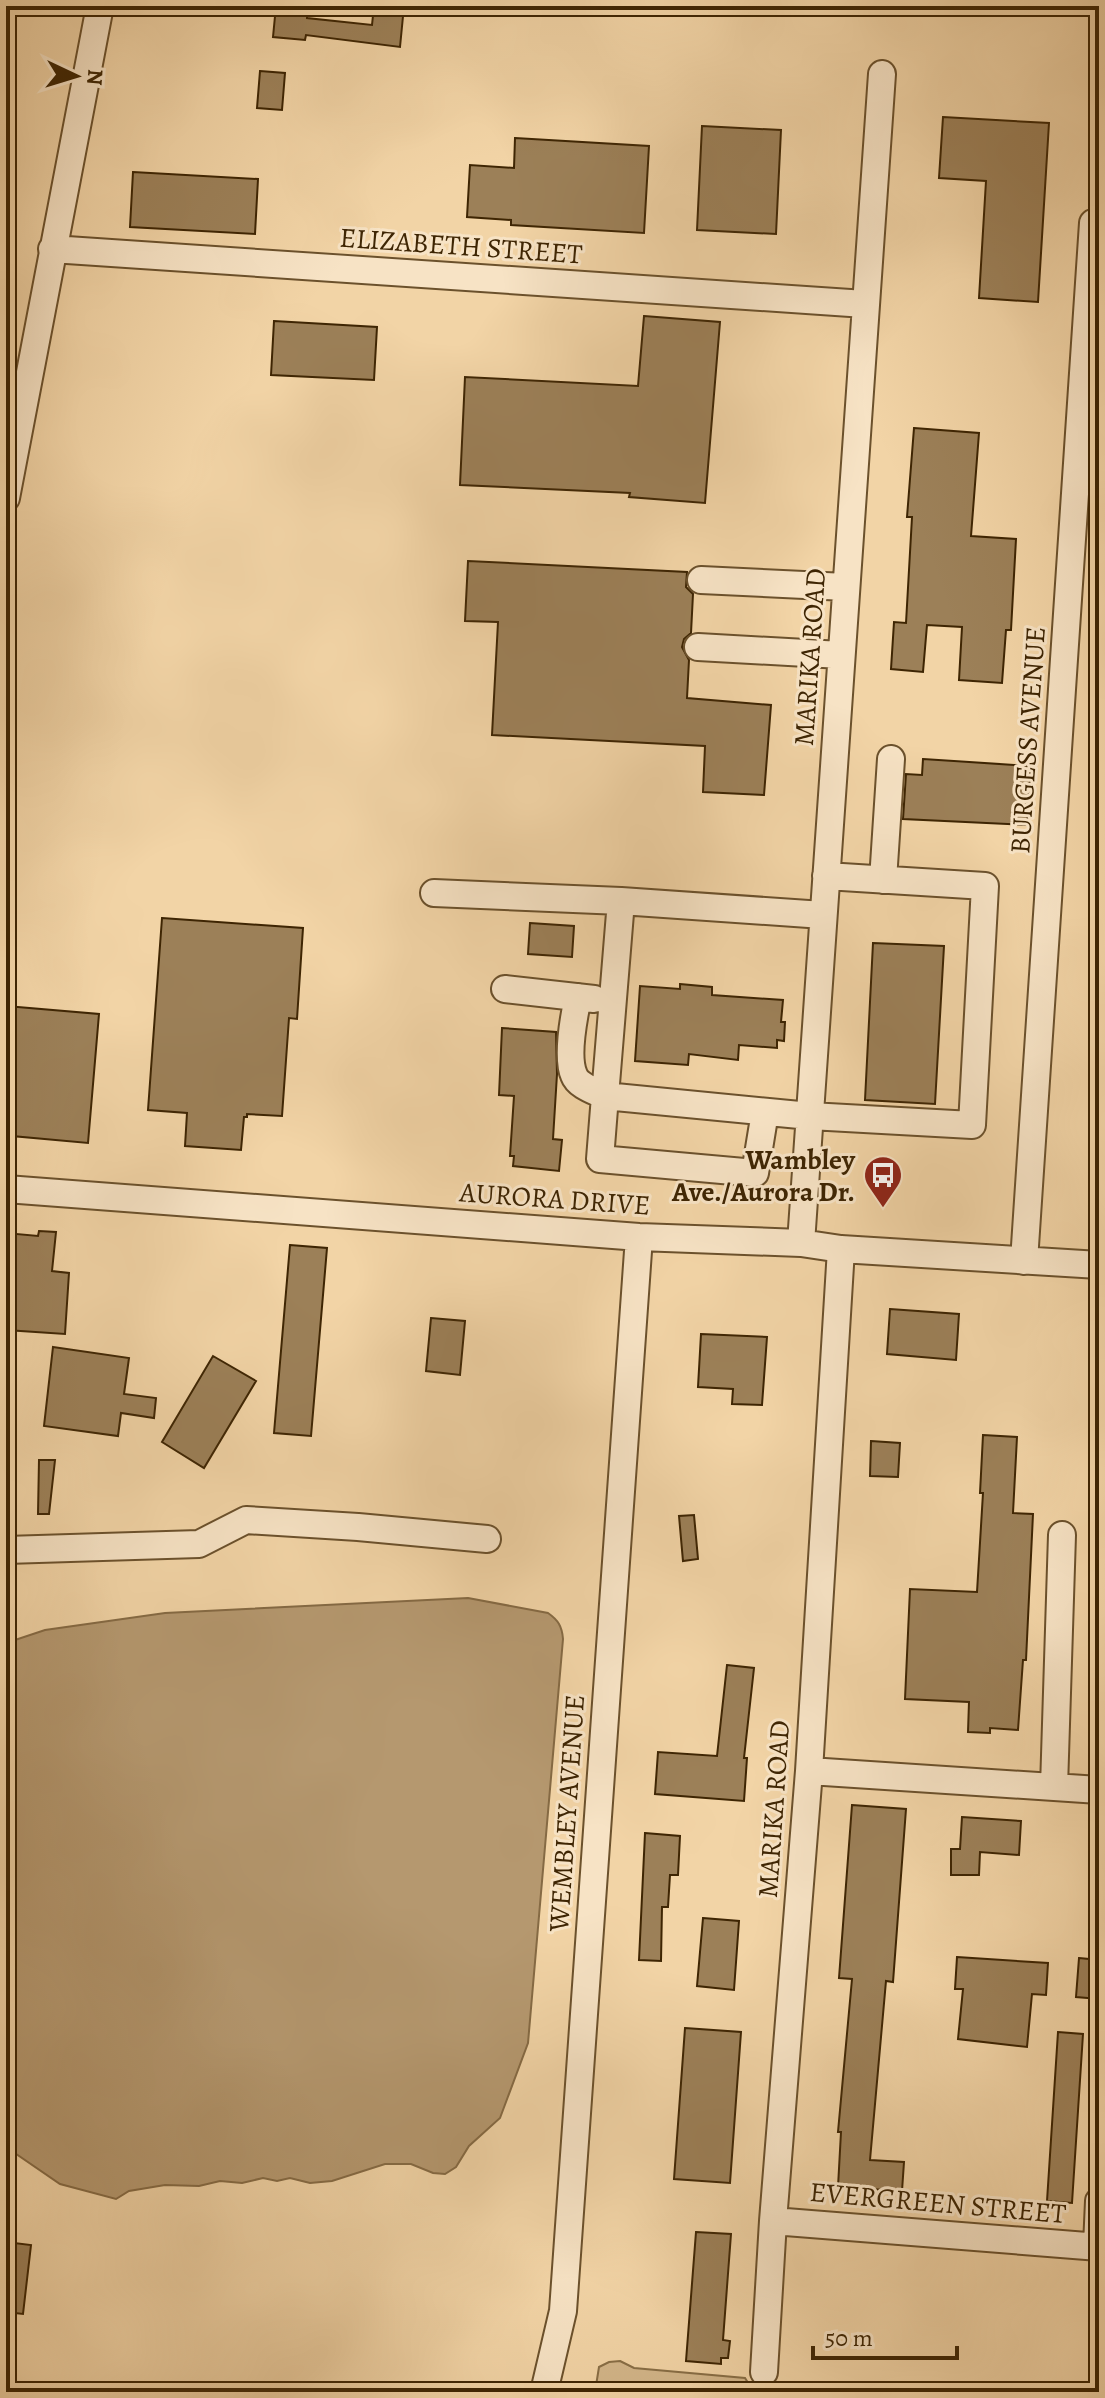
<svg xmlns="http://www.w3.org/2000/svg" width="1105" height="2398" viewBox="0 0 1105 2398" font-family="Alegreya,serif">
<rect width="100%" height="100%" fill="#f2d4a6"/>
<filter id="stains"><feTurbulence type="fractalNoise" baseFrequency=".0025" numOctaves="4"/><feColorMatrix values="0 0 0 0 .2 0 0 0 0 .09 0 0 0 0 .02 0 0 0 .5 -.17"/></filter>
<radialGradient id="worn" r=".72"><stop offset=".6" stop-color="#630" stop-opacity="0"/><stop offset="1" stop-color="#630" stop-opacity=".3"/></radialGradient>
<path fill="#d3b68a" stroke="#886e46" stroke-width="2" d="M620,2361L634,2368L745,2378L750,2386L748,2392H595L599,2367L609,2362Z"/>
<path fill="#b5986f" stroke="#856a44" stroke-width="2" d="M468,1598L548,1613C558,1620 562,1626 563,1639L528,2043L500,2118L469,2146L456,2167L445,2174L433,2173L411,2164H385L332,2181L310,2183L290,2178L277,2181L263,2178L242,2183L220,2181L199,2186L165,2185L129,2191L116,2199L60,2184L6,2147V1643L45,1630L165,1613Z"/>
<path fill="#9c8058" stroke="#3e2503" stroke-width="2" d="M276,6H308L307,18L372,25L374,6H404L400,47L306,35L305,40L273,37Z
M260,71L285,73L282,110L257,108Z
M943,117L1049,123L1038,302L979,298L986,181L939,178Z
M702,126L781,130L776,234L697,230Z
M515,138L649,146L644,233L511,225V220L467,217L470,165L514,168Z
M133,172L258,179L255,234L130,227Z
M644,316L720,322L705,503L629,497L630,493L460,485L465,377L638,386Z
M274,321L377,327L374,380L271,375Z
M914,428L979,433L971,536L1016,539L1011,630H1006L1002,683L959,680L962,627L927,625L923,672L891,669L894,622L906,623L912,517H907Z
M468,561L687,572L686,587L693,594L691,633L684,639L682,647L689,660L687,698L771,705L764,795L703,792L705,746L492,735L498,622L465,621Z
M923,759L1031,766L1027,825L903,819L906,774L922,775Z
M162,918L303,928L297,1019L289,1018L282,1116L247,1114V1117H244L241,1150L185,1146L187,1113L148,1110Z
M530,923L574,926L572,957L528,954Z
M873,943L944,946L935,1104L865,1100Z
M680,984L712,987V995L783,1000L781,1022H785L784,1041L777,1040V1048L739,1045L738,1060L689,1054L688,1065L635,1061L640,986L680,989Z
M6,1006L99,1014L88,1143L12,1136L16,1084L6,1083Z
M502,1028L556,1032L557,1074L553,1139L562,1140L559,1171L513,1166L514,1156H510L514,1096L499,1095Z
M39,1231L56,1232L52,1271L69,1273L65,1334L6,1330V1233L38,1236Z
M290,1245L327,1248L311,1436L274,1433Z
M890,1309L959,1314L956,1360L887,1354Z
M431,1318L465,1321L460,1375L426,1371Z
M701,1334L767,1337L762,1405L732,1404L733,1389L698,1387Z
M53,1347L129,1358L124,1394L156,1398L154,1418L121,1413L118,1436L44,1426Z
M213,1356L256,1381L204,1468L162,1442Z
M983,1435L1017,1437L1013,1513L1033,1514L1026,1660H1023L1018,1730L990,1728V1733L968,1732L969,1702L905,1699L910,1589L977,1592L983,1493H980Z
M871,1441L900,1443L898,1477L870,1476Z
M39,1460H55L49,1514H38Z
M694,1515L698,1559L683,1561L679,1516Z
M727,1665L754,1668L744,1758H747L744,1801L655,1794L658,1752L717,1756Z
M852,1805L906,1809L893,1982L886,1981L870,2160L904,2162L902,2191L838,2187L841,2132H838L852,1979L839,1978Z
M962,1817L1021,1821L1019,1855L980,1852L979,1875H951V1849H960Z
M645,1833L680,1836L678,1875H670L668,1907H662L661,1961L639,1960Z
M703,1918L739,1921L734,1990L697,1986Z
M957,1957L1048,1963L1046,1995L1032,1994L1027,2047L958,2039L963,1989H955Z
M1079,1958L1099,1960V1999L1076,1997Z
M685,2028L741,2032L730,2183L674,2179Z
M1058,2032L1083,2034L1072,2203L1047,2201Z
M696,2232L731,2234L723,2340L730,2341L728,2358H721V2364L686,2361Z
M6,2242L31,2245L23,2314L6,2312Z"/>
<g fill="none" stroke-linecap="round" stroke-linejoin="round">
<g stroke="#6b512c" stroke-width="30">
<path id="minor" d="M52,249L865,304
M6,498L100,6
M701,580L846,587
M698,647L841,655
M883,880L891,759
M434,893L621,901L605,1096L810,1116L972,1125L985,886L826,876
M621,901L823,915
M505,989L594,999
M578,997C574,1016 566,1057 574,1075C578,1086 595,1091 605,1096L600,1159L755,1173L765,1112
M6,1189L639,1237L801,1243L841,1249L1099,1265
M801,1243L882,74
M1024,1261L1093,223L1099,224
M6,1550L199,1544L246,1520L358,1527L487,1539
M809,1771L1099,1790
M1054,1787L1062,1535
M773,2221L1099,2247
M1097,2246L1099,2201
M764,2372L773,2221L809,1771L841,1249
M544,2392L563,2311L639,1237"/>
</g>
<use href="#minor" stroke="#f7e3c5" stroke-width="26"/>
</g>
<defs>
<g id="bus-pin" transform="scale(2)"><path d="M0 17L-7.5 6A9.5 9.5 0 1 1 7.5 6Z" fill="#8f2418" stroke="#f7e3c5"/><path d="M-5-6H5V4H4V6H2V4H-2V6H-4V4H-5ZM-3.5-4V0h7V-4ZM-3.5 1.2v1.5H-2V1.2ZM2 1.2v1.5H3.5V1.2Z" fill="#fff"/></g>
</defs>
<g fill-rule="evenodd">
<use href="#bus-pin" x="883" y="1175"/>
</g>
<g text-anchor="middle" stroke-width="6" stroke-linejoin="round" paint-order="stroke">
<g font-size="28" fill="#3e2503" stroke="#f7e3c5">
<text transform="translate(461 245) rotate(4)" y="10">ELIZABETH STREET</text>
<text transform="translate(809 657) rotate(-86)" y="10">MARIKA ROAD</text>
<text transform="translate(1027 740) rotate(-86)" y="10">BURGESS AVENUE</text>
<text transform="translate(555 1198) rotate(4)" y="10">AURORA DRIVE</text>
<text transform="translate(773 1809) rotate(-86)" y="10">MARIKA ROAD</text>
<text transform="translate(566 1813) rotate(-86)" y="10">WEMBLEY AVENUE</text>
<text transform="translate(938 2202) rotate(5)" y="10">EVERGREEN STREET</text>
</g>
<g font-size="28" font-weight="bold" fill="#3e2503" stroke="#f7e3c5" text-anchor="end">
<text x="855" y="1169">Wambley<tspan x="855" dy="32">Ave./Aurora Dr.</tspan></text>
</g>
</g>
<rect width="1105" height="2398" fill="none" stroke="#f2d4a6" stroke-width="32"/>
<rect x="8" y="8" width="1089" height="2382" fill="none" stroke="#3e2503" stroke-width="4"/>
<rect x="16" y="16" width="1073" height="2366" fill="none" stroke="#3e2503" stroke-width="2"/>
<g transform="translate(76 76) rotate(94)" stroke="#f7e3c5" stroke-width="6" paint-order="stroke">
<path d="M0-6L14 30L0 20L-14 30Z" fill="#3e2503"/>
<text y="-12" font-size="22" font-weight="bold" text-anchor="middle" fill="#3e2503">N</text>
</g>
<path d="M813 2346v12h144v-12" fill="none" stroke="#3e2503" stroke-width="4"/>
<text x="825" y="2346" font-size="24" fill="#3e2503" stroke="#f7e3c5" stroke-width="6" paint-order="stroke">50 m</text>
<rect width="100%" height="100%" filter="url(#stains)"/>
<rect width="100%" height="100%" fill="url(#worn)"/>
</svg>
